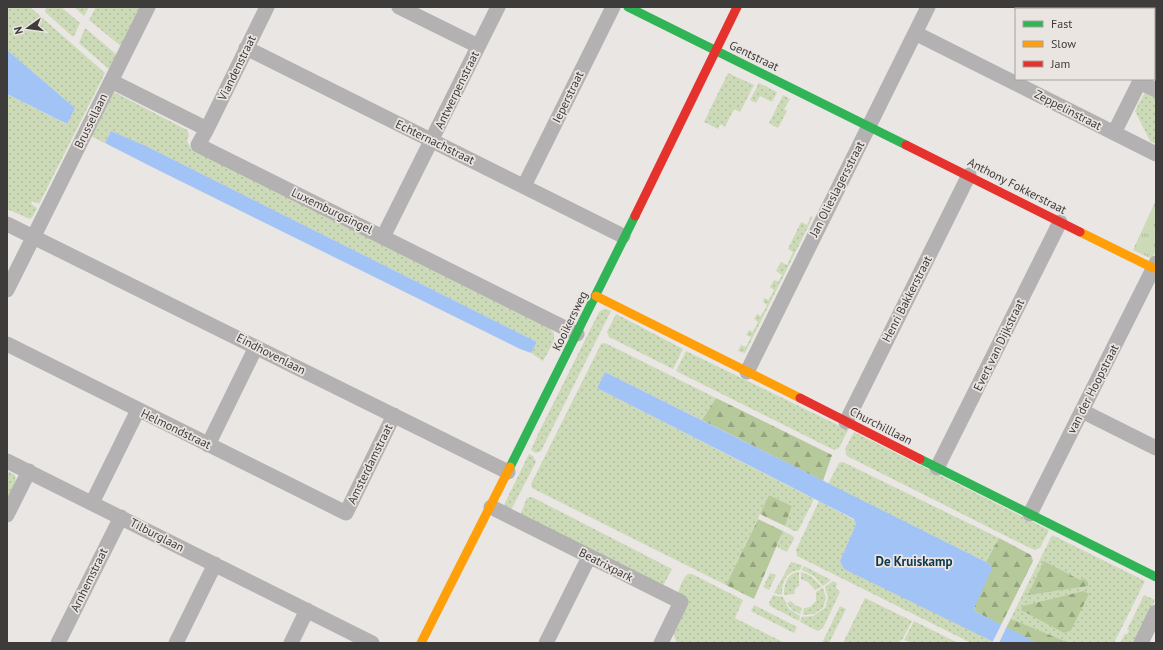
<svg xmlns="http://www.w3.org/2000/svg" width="1163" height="650" viewBox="0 0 1163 650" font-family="'PT Sans',sans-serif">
<defs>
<pattern id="grass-dots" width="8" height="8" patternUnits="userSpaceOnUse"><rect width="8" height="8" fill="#ccdab7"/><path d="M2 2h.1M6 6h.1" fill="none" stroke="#b0bc9e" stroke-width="1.8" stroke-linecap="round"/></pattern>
<pattern id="forest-firs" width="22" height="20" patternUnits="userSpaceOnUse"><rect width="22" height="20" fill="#b6c99a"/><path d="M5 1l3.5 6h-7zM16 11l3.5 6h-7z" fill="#95a47f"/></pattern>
<pattern id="park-tufts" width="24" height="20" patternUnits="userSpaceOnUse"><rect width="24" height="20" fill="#ccdab7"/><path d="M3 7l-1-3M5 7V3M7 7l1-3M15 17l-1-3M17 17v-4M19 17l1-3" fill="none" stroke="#b0bc9e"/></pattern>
</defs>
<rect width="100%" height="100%" fill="#e9e6e4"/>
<path fill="url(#grass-dots)" d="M7,7H30L105,73L39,204L32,201L31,204L37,208L33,216L30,219L7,209V94L66,124L75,108L7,50Z
M46,7H61L80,23L74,36L73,37L45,12Z
M74,7H89L84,16Z
M96,7H142L122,47L89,20Z
M85,28L117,55L110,70L79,43Z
M728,73L754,85L740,112L734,109L725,127L720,124L718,129L704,122Z
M759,83L777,92L772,102L760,96L756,103L750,100Z
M1146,90L1156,95V144L1150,141L1135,111Z
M114,92L187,130L189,135L187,141L191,149L549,328L554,333V341L543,361L531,353L537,342L146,146L111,131L105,143L91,136Z
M783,95L790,99L784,109L787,111L778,128L769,123Z
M811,216L813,217L745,353L738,351L741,345L746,347L751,337L746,335L749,330L753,332L758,322L754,319L757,314L761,316L767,305L763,302L764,298L769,300L774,290L770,287L774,280L778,282L782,275L776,271L781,262L787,265L793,252L788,249L801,222L807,225Z
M604,309L611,311L541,451L536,453L531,450L539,432L599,312Z
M616,314L683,349L673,369L609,337L607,332Z
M605,343L716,398L702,420L605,372L597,388L814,499L798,531H794L785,526L792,506L769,495L726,585L532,488L531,484L601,344Z
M686,351L848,430L839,448L834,450L676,371Z
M854,432L1049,530L1040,548L1035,550L1030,548L847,456L845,449Z
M529,454L533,456L536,462L511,510L504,505Z
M843,462L999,538L986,562L828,484L839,463Z
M7,471L15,475L16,483L7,501Z
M532,497L672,569L662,588L520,515L527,498Z
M819,501L856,521V524L840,561L996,643H971L797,556L796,550Z
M783,531L793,536L794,539L787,552L777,547Z
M1052,535L1145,581L1114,643H1037L1006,628Z
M791,562L802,565L800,570C786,571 782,582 782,595L774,593Z
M804,566L831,580L823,586L814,576L802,570Z
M799,572V586L795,589L794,594L784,595C784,584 787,573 799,572Z
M801,572L811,576L822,587L815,590L808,582L801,579Z
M770,573L776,575L769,590L763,587Z
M688,574H692L743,600L735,618L785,643H677C669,632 676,582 688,574Z
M833,581L837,583L836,588L840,592L823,628L818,631L800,622L802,617L813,616L825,608L828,598L825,587Z
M823,588L826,598L823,608L814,614L803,615L804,608L810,607L816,601V592Z
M773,595L783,597L789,609L800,616L799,621L770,606L769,603Z
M1144,595L1155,600L1134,643H1120L1125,634H1127L1129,631L1127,630Z
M865,598L912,621L902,640L895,643H843Z
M791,601L795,605L802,608L800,614L792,610L787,603Z
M754,605L797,627L794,633L751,611Z
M840,606L846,609L829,643H822Z
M914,621L958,643H913L904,640Z"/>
<path fill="url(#forest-firs)" d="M716,398L832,455L823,481L702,420Z
M769,495L792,506L785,526L760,514Z
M758,519L783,531L754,599L726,585Z
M999,538L1031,555L1033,561L1001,625L976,612L974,608L991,566L986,562Z
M1044,561L1080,580L1085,579L1088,582V586L1028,595Z
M1084,591L1089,594L1071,630L1064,633L1021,610L1023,606Z
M1011,619L1069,643H1037L1006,628Z"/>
<path fill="url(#park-tufts)" d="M1156,200V250L1152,259L1133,250Z"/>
<path fill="#a2c3f6" d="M7,50L75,108L67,124L7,94Z
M111,131L146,146L537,342L531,353L520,349L152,167L105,143Z
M605,372L986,562L991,566V571L974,608L976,612L1037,643H996L844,569L840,561L856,524L854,519L597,388Z"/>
<path fill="#e9e6e4" d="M1002,623L1007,626L999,643H992Z"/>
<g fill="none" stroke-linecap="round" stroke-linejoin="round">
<path stroke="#b3b1b1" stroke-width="15" d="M399,7L478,46
M1056,9L1057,7
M915,33L1156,154
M246,48L623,236
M1154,53L1156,49
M111,81L207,129L198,145L577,334
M1139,82L1156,90
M207,129L267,7
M1114,133L1141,79
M524,186L613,7
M7,224L508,472
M383,237L498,7
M7,290L148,7
M7,344L346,513L394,415
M747,372L928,7
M1082,411L1156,448
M846,422L969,175
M208,445L256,347
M7,461L372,643
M937,468L1060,222
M92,503L138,410
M491,507L681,602L661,643
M1030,514L1156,263
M7,515L29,471
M58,643L121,517
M176,643L215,564
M291,643L307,610
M546,643L589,557
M1141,643L1156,612"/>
<path stroke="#30b455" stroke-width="9" d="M628,7L906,145
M920,459L1156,577
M510,467L635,216"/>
<path stroke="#ff9f0a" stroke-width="9" d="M1080,232L1153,268
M596,296L800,398
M421,643L510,467"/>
<path stroke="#e5322d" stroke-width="9" d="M906,145L1080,232
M635,216L737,7
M800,398L920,459"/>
</g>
<g text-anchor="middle" stroke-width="3.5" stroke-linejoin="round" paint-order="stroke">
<g font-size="12" fill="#3e3c3b" stroke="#ebe5e2">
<text transform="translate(754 56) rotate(26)" y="4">Gentstraat</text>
<text transform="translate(237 68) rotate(-64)" y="4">Viandenstraat</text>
<text transform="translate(457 90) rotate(-64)" y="4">Antwerpenstraat</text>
<text transform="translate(568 97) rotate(-64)" y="4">Ieperstraat</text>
<text transform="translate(1068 110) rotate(27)" y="4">Zeppelinstraat</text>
<text transform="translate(91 121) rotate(-64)" y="4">Brussellaan</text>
<text transform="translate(435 142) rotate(26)" y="4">Echternachstraat</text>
<text transform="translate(1017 186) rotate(27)" y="4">Anthony Fokkerstraat</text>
<text transform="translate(837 189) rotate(-63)" y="4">Jan Olieslagersstraat</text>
<text transform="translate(332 211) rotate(26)" y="4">Luxemburgsingel</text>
<text transform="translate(907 299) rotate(-63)" y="4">Henri Bakkerstraat</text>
<text transform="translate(570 321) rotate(-64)" y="4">Kooikersweg</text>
<text transform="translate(999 345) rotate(-64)" y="4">Evert van Dijkstraat</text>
<text transform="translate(271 354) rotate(27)" y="4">Eindhovenlaan</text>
<text transform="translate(1093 389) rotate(-63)" y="4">van der Hoopstraat</text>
<text transform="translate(881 426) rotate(27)" y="4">Churchilllaan</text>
<text transform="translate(176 429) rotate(26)" y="4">Helmondstraat</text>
<text transform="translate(370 464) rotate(-64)" y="4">Amsterdamstraat</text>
<text transform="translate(157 535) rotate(27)" y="4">Tilburglaan</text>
<text transform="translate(606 565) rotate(27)" y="4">Beatrixpark</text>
<text transform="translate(89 580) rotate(-64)" y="4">Arnhemstraat</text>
</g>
<g font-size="13" font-weight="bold" fill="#0c384e" stroke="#ebe5e2">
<text x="914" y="566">De Kruiskamp</text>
</g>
</g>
<rect width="1163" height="650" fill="none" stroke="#3e3c3b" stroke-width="16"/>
<rect x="1015" y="8" width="140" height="72" fill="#ebe5e2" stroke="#a6a19f"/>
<rect x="1023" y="21" width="20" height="6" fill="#30b455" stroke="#a6a19f"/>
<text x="1051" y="28" font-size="12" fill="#3e3c3b">Fast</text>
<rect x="1023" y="41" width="20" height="6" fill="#ff9f0a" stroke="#a6a19f"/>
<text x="1051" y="48" font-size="12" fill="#3e3c3b">Slow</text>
<rect x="1023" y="61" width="20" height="6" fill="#e5322d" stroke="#a6a19f"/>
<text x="1051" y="68" font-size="12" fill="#3e3c3b">Jam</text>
<g transform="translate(28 28) rotate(256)" stroke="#ebe5e2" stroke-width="3" paint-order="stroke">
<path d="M0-3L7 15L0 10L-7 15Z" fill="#3e3c3b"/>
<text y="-6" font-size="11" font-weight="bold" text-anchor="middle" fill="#3e3c3b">N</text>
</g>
</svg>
